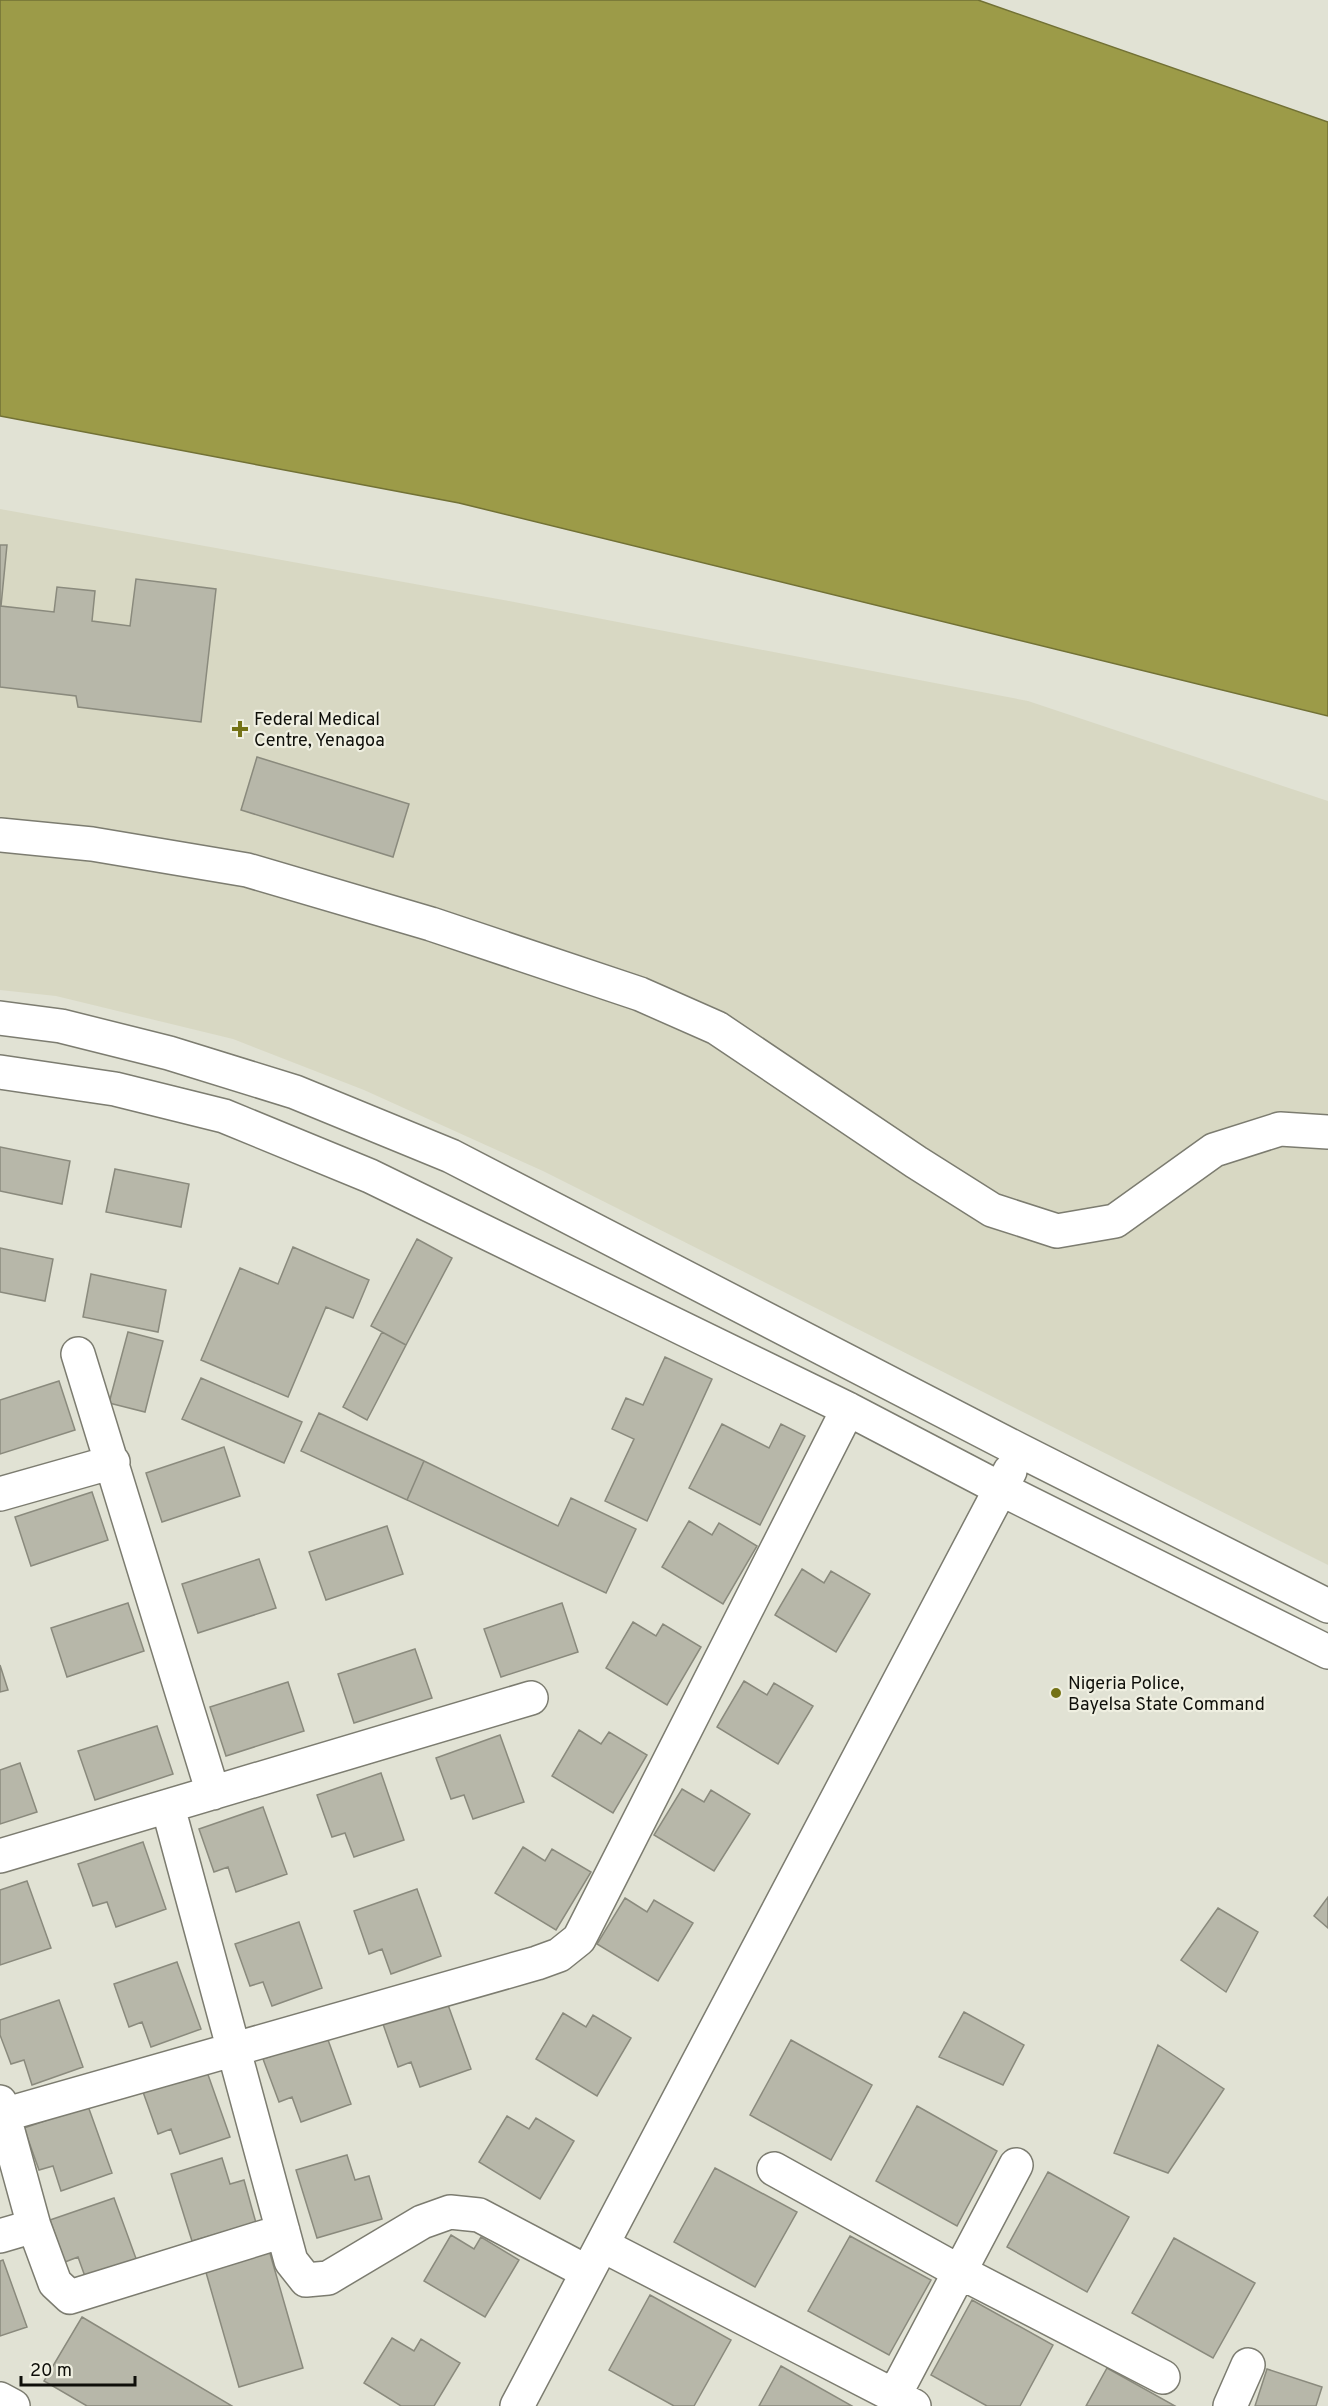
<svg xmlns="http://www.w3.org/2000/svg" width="1328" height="2406" viewBox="0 0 1328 2406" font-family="Overpass,sans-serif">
<rect width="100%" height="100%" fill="#e1e2d4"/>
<path fill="#d8d8c3" d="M0,509L509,601L1028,701L1328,801V1565L543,1171L364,1090L233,1039L56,996L0,990Z"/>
<path fill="#9c9b48" stroke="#727135" stroke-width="1.5" d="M0,0H978L1328,122V716L459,503L0,416Z"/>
<path fill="#b7b7a9" stroke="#8a8a7d" stroke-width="1.5" d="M0,545H7L1,606L54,612L57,587L95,591L92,621L130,626L136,579L216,589L201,722L78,707L76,696L0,687Z
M257,757L409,804L393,857L241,810Z
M0,1147L70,1161L62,1204L0,1191Z
M115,1169L189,1184L181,1227L106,1212Z
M417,1239L452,1258L406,1345L371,1326Z
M293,1247L369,1280L353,1318L326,1307L288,1397L201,1360L240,1268L278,1284Z
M0,1248L53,1259L45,1301L0,1292Z
M91,1274L166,1290L158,1332L83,1317Z
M128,1332L163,1341L145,1412L109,1403Z
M382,1332L406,1345L367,1420L343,1407Z
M665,1357L712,1379L647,1521L605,1501L634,1439L612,1429L626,1398L643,1405Z
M201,1378L302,1422L284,1463L182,1419Z
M59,1381L75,1430L0,1454V1400Z
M319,1413L424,1461L407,1500L301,1451Z
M722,1424L769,1448L781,1424L805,1436L760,1525L689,1488Z
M224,1447L240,1496L162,1522L146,1473Z
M424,1461L558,1526L571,1498L636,1529L606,1593L407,1500Z
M92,1492L108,1540L31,1566L15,1517Z
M689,1521L712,1535L719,1523L757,1546L723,1604L662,1567Z
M387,1526L403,1574L326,1600L309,1552Z
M259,1559L276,1608L198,1633L182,1584Z
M802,1569L824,1583L831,1571L870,1594L836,1652L775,1615Z
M128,1603L144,1651L67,1677L51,1628Z
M562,1603L578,1652L501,1677L484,1629Z
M633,1622L656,1636L663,1624L701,1647L667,1705L606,1668Z
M415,1649L432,1698L354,1723L338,1674Z
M0,1665L8,1690L0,1692Z
M744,1681L767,1695L774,1683L813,1706L778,1764L717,1727Z
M288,1682L304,1731L226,1756L210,1707Z
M157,1726L173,1774L95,1800L78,1751Z
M579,1730L601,1744L609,1732L647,1755L613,1813L552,1776Z
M500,1735L524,1802L473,1819L464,1795L451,1799L436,1758Z
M20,1763L37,1812L0,1824V1770Z
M381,1773L404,1840L354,1857L345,1833L332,1837L317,1795Z
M682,1789L704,1802L711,1790L750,1814L714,1871L654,1835Z
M263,1807L287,1874L236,1892L228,1867L214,1872L199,1829Z
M143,1842L166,1909L116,1927L107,1902L93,1906L78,1864Z
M523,1847L545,1861L552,1849L591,1872L556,1930L495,1893Z
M27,1881L51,1948L0,1965V1890Z
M417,1889L441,1956L391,1974L382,1949L369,1954L354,1911Z
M1328,1897V1928L1314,1916Z
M625,1898L647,1912L654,1900L693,1923L658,1981L597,1944Z
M1218,1908L1258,1932L1226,1992L1181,1960Z
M299,1922L322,1988L272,2006L263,1982L250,1986L235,1944Z
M177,1962L201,2029L151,2047L142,2022L129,2027L114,1984Z
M59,2000L83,2067L32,2085L24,2060L11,2064L0,2035V2020Z
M447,2002L471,2069L420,2087L411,2062L398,2067L383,2024Z
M964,2012L1024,2045L1003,2085L939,2057Z
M563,2013L586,2027L593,2015L631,2038L597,2096L536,2059Z
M327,2037L351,2104L301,2122L292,2097L279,2102L263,2059Z
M791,2040L872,2085L831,2160L750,2115Z
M1158,2045L1224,2089L1168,2173L1114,2153Z
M206,2069L230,2137L180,2154L171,2129L158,2134L143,2092Z
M88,2106L112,2173L61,2191L53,2166L39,2170L24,2128Z
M917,2106L997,2151L957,2226L876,2181Z
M507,2116L529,2129L536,2118L574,2141L540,2199L479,2162Z
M347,2155L355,2180L369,2176L382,2219L317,2238L296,2170Z
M222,2158L230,2184L244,2180L256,2223L192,2241L171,2174Z
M715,2168L797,2212L755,2287L674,2242Z
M1048,2172L1129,2217L1087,2292L1007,2247Z
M114,2198L138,2264L87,2282L78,2257L65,2262L50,2220Z
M451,2235L474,2249L481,2237L519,2260L485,2317L424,2281Z
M850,2236L931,2280L889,2355L808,2311Z
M1174,2238L1255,2283L1213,2358L1132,2313Z
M269,2250L303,2368L239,2387L205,2269Z
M3,2260L27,2327L0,2336V2261Z
M650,2295L731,2340L694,2406H674L609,2370Z
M972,2300L1053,2345L1020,2406H987L931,2375Z
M82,2317L232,2406H87L44,2381Z
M392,2338L414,2351L421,2339L460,2363L434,2406H401L364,2383Z
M781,2366L852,2406H759Z
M1107,2368L1175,2406H1086Z
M1267,2369L1322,2387L1316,2406H1255Z"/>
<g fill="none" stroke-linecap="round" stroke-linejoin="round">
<g stroke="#7c7c70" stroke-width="36">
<path id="minor" d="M0,835L92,844L247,870L431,924L640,994L717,1028L916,1162L992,1210L1057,1231L1115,1221L1214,1150L1280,1129L1328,1132
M0,1018L61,1026L169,1053L295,1092L451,1156L1019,1450L1328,1606
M0,1072L115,1089L224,1116L370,1176L848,1409L1001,1489L1328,1652
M78,1354L213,1793
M0,1494L113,1462
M168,1807L291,2261L306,2280L328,2278L422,2222L450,2212L479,2215L587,2272
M0,1856L531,1698
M0,2102L34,2226L55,2283L70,2297L283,2231
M0,2116L537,1963L559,1955L579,1939L848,1409
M774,2169L960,2272L1163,2377
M0,2236L34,2226
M602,2245L914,2406
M894,2396L1016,2165
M0,2399L13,2406
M517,2406L1010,1471
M1230,2406L1248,2365"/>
</g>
<use href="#minor" stroke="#fff" stroke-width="33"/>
</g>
<g fill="#747216" stroke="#efefe1" stroke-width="2">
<path d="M237 720h6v6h6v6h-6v6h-6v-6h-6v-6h6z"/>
<circle cx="1056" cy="1693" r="6"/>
</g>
<g text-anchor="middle" stroke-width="4.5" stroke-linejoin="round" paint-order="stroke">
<g font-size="18" fill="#0f0f0a" stroke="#efefe1" text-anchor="start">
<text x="254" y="725">Federal Medical<tspan x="254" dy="21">Centre, Yenagoa</tspan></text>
<text x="1068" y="1689">Nigeria Police,<tspan x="1068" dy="21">Bayelsa State Command</tspan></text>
</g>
</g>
<path d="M21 2376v9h114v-9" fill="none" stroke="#0f0f0a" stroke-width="3"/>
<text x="30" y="2376" font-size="18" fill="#0f0f0a" stroke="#efefe1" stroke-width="4.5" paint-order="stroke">20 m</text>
</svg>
